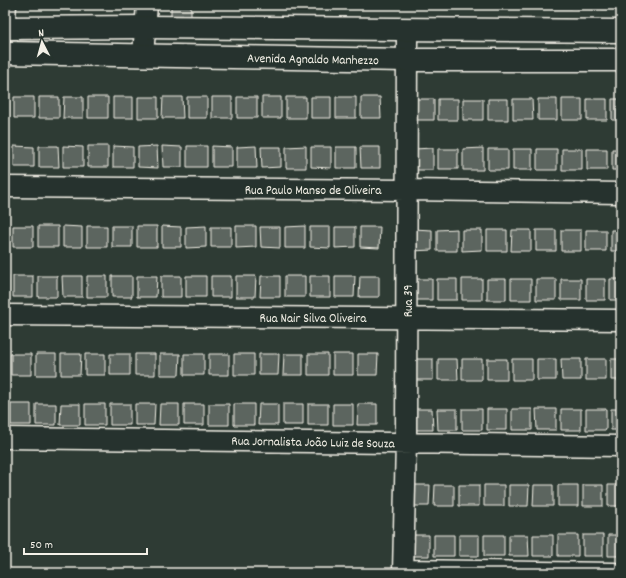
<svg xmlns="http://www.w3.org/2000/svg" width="626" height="578" viewBox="0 0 626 578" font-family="Dekko,sans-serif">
<rect width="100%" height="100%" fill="#2e3b34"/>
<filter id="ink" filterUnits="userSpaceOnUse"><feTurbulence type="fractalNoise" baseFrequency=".025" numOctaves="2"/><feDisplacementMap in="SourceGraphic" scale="8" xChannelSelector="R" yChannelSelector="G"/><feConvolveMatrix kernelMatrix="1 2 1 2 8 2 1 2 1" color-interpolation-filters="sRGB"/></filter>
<g filter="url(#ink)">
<path fill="#5c655e" stroke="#f4f1e8" d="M86,5H107V8Z
M171,5H191V18H171Z
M453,5H473V7L453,6Z
M478,5H498V7H478Z
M503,5H523V8L503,7Z
M528,5H548V8H528Z
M553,5H572V8H553Z
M577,5H597V9L577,8Z
M602,5H621V9H602Z
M5,97H9V118H5Z
M14,97H34V118H14Z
M39,97H59V118H39Z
M64,97H83V118H63Z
M88,97H108V118H88Z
M113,97H133V118H113Z
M138,97H158V118H138Z
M163,97H182L183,118H162Z
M187,97H207V118H187Z
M212,97H232V118H212Z
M237,97H257V118H237Z
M262,97H281V118H262Z
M286,97H306V118H286Z
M311,97H331V118H311Z
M336,97H356V118H336Z
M361,97H380L381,118H361Z
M414,99H434V120H414Z
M438,99H458V120H438Z
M463,99H483V120H463Z
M488,99H508V120H488Z
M513,99H532L533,120H513Z
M538,99H557V120H538Z
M562,99H582V120H562Z
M587,99H607V120H587Z
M612,99H621V120H612Z
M5,146H9V167H5Z
M14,146L34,147V167H14Z
M39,146H58L59,167H39Z
M63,146L83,147V167H63Z
M88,146H108V167H88Z
M113,146L133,147V167H113Z
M157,146L158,168L138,167V147Z
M162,146L182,147V167H163Z
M187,146H207V167H187Z
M212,146L232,147V167H212Z
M256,146L257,168H237V147Z
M306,146V168H286V147Z
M261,147H281V167L262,168Z
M311,147H331V168L311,167Z
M336,147H356V168H336Z
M360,147H380V168H361Z
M433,148V170H414V149Z
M483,148V170H463V149Z
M438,149H458V169H438Z
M488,149H508V170H488Z
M513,149H532V170H513Z
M537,149H557V170H537Z
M562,149H582V170H562Z
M587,149H607V170H587Z
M612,149H621V170H612Z
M5,226H8V247H5Z
M13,226H33V247H13Z
M38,226H58V247H38Z
M63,226L82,227V247H63Z
M87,226H107V247H87Z
M112,226H132V247H112Z
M137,226H157V247H137Z
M162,226L181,227V247H162Z
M206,226V247L186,248V227Z
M236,226H256V247L236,248Z
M305,226V248H285V227Z
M211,227H231V247H211Z
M260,227H280V248L261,247Z
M310,227H330V248L310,247Z
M335,227H355V247L335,248Z
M360,227H380L379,248L360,247Z
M413,229L432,230V250L412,251Z
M457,229V251H437V230Z
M462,230H482V250L462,251Z
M487,230H507V251H487Z
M512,230H531V251H511Z
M536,230H556V251H536Z
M561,230H581V251H561Z
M586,230H606V251H586Z
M611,230H621V251H611Z
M5,276H8V297H5Z
M13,276H33V297H13Z
M38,276H57V297H38Z
M62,276H82V297H63Z
M87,276H107V297H87Z
M112,276H132V297H112Z
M137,276H157L156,297H137Z
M161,276H181V297H161Z
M186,276H206V297H186Z
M211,276H231V297H211Z
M236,276H256L255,297H236Z
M261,276H280V297H260Z
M285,276H305V297H285Z
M310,276H330V297H310Z
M335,276H355L354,297H335Z
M360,276H379V297H359Z
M412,279H432V300H412Z
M437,279H457V300H437Z
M462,279H482V300H462Z
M487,279H506V300H487Z
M511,279H531V300H511Z
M536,279H556V300H536Z
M561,279H581V300H561Z
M586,279H605V300H586Z
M610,279H621V300H610Z
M5,354H6V375H5Z
M11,354H31V375H11Z
M36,354H56V375H36Z
M61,354H81L80,375H61Z
M85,354H105V375H85Z
M110,354H130V375H110Z
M135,354H155V375H135Z
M160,354H180L179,375H160Z
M184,354H204V375H184Z
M209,354H229V375H209Z
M234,354H254V375H234Z
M259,354H279L278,375H259Z
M284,354H303V375H283Z
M308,354H328V375H308Z
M333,354H353V375H333Z
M358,354H378L377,375H358Z
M413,359H433V380H413Z
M438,359H457L458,380H438Z
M462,359H482V380H462Z
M487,359H507V380H487Z
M512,359H532V380H512Z
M537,359H556V380H537Z
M561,359H581V380H562Z
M586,359H606V380H586Z
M611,359H621V380H611Z
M11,404H31V425H11Z
M36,404H56V425H36Z
M61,404H80V425H60Z
M85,404H105V425H85Z
M110,404H130V425H110Z
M135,404H155L154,425H135Z
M160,404H179V425H159Z
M184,404H204V425H184Z
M209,404H229V425H209Z
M234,404H254V425H234Z
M259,404H278V425H258Z
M283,404H303V425H283Z
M308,404H328V425H308Z
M333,404H353V425H333Z
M358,404H377V425H357Z
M413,409H432L433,430H413Z
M437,409H457V430H438Z
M462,409H482V430H462Z
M487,409H507V430H487Z
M512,409H532V430H512Z
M536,409H556V430H537Z
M561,409H581V430H561Z
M586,409H606V430H586Z
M611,409H621V430H611Z
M410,485H430L429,506H410Z
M435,485H454V506H434Z
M459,485H479V506H459Z
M484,485H504V506H484Z
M509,485H529L528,506H509Z
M534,485H553V506H533Z
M558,485H578V506H558Z
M583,485H603V506H583Z
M608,485H621V506H608Z
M410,535H429V556H409Z
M434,535H454V556H434Z
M459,535H479V556H459Z
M484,535H504V556H484Z
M509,535H528L529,556H509Z
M533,535H553V556H533Z
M558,535H578V556H558Z
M583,535H603V556H583Z
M608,535H621V556H608Z"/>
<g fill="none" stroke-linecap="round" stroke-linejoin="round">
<g stroke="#f4f1e8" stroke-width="23">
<path id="street" d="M5,18L6,5
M143,55L147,5
M5,187L406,190L621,193
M5,315L621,320
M5,438L621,446
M403,570L614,573
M403,573L406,442L407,30"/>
</g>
<g stroke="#f4f1e8" stroke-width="25">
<path id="secondary" d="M5,28L145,27L621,31
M5,53L406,60H621"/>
</g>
<use href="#street" stroke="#26332d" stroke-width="20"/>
<use href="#secondary" stroke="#26332d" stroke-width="22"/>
</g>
</g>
<g text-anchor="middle" stroke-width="4" stroke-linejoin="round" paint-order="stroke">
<g font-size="13" fill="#f4f1e8" stroke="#26332d">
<text transform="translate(313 58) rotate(1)" y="5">Avenida Agnaldo Manhezzo</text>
<text x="313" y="194">Rua Paulo Manso de Oliveira</text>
<text transform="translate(407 301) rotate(-90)" y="5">Rua 39</text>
<text x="313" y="322">Rua Nair Silva Oliveira</text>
<text transform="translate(313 441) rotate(1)" y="5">Rua Jornalista João Luiz de Souza</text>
</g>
</g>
<rect width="626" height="578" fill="none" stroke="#26332d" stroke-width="20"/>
<rect x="10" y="10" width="606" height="558" fill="none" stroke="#f4f1e8" stroke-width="1.5" filter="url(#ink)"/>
<g transform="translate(42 42) rotate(354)" stroke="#26332d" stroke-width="3" paint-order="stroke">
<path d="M0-3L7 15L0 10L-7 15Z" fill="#f4f1e8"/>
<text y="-6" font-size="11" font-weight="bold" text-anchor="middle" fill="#f4f1e8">N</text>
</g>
<path d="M24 548v6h123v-6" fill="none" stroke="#f4f1e8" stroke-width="2"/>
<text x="30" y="548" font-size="12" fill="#f4f1e8" stroke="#26332d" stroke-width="3" paint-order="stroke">50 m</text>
</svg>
